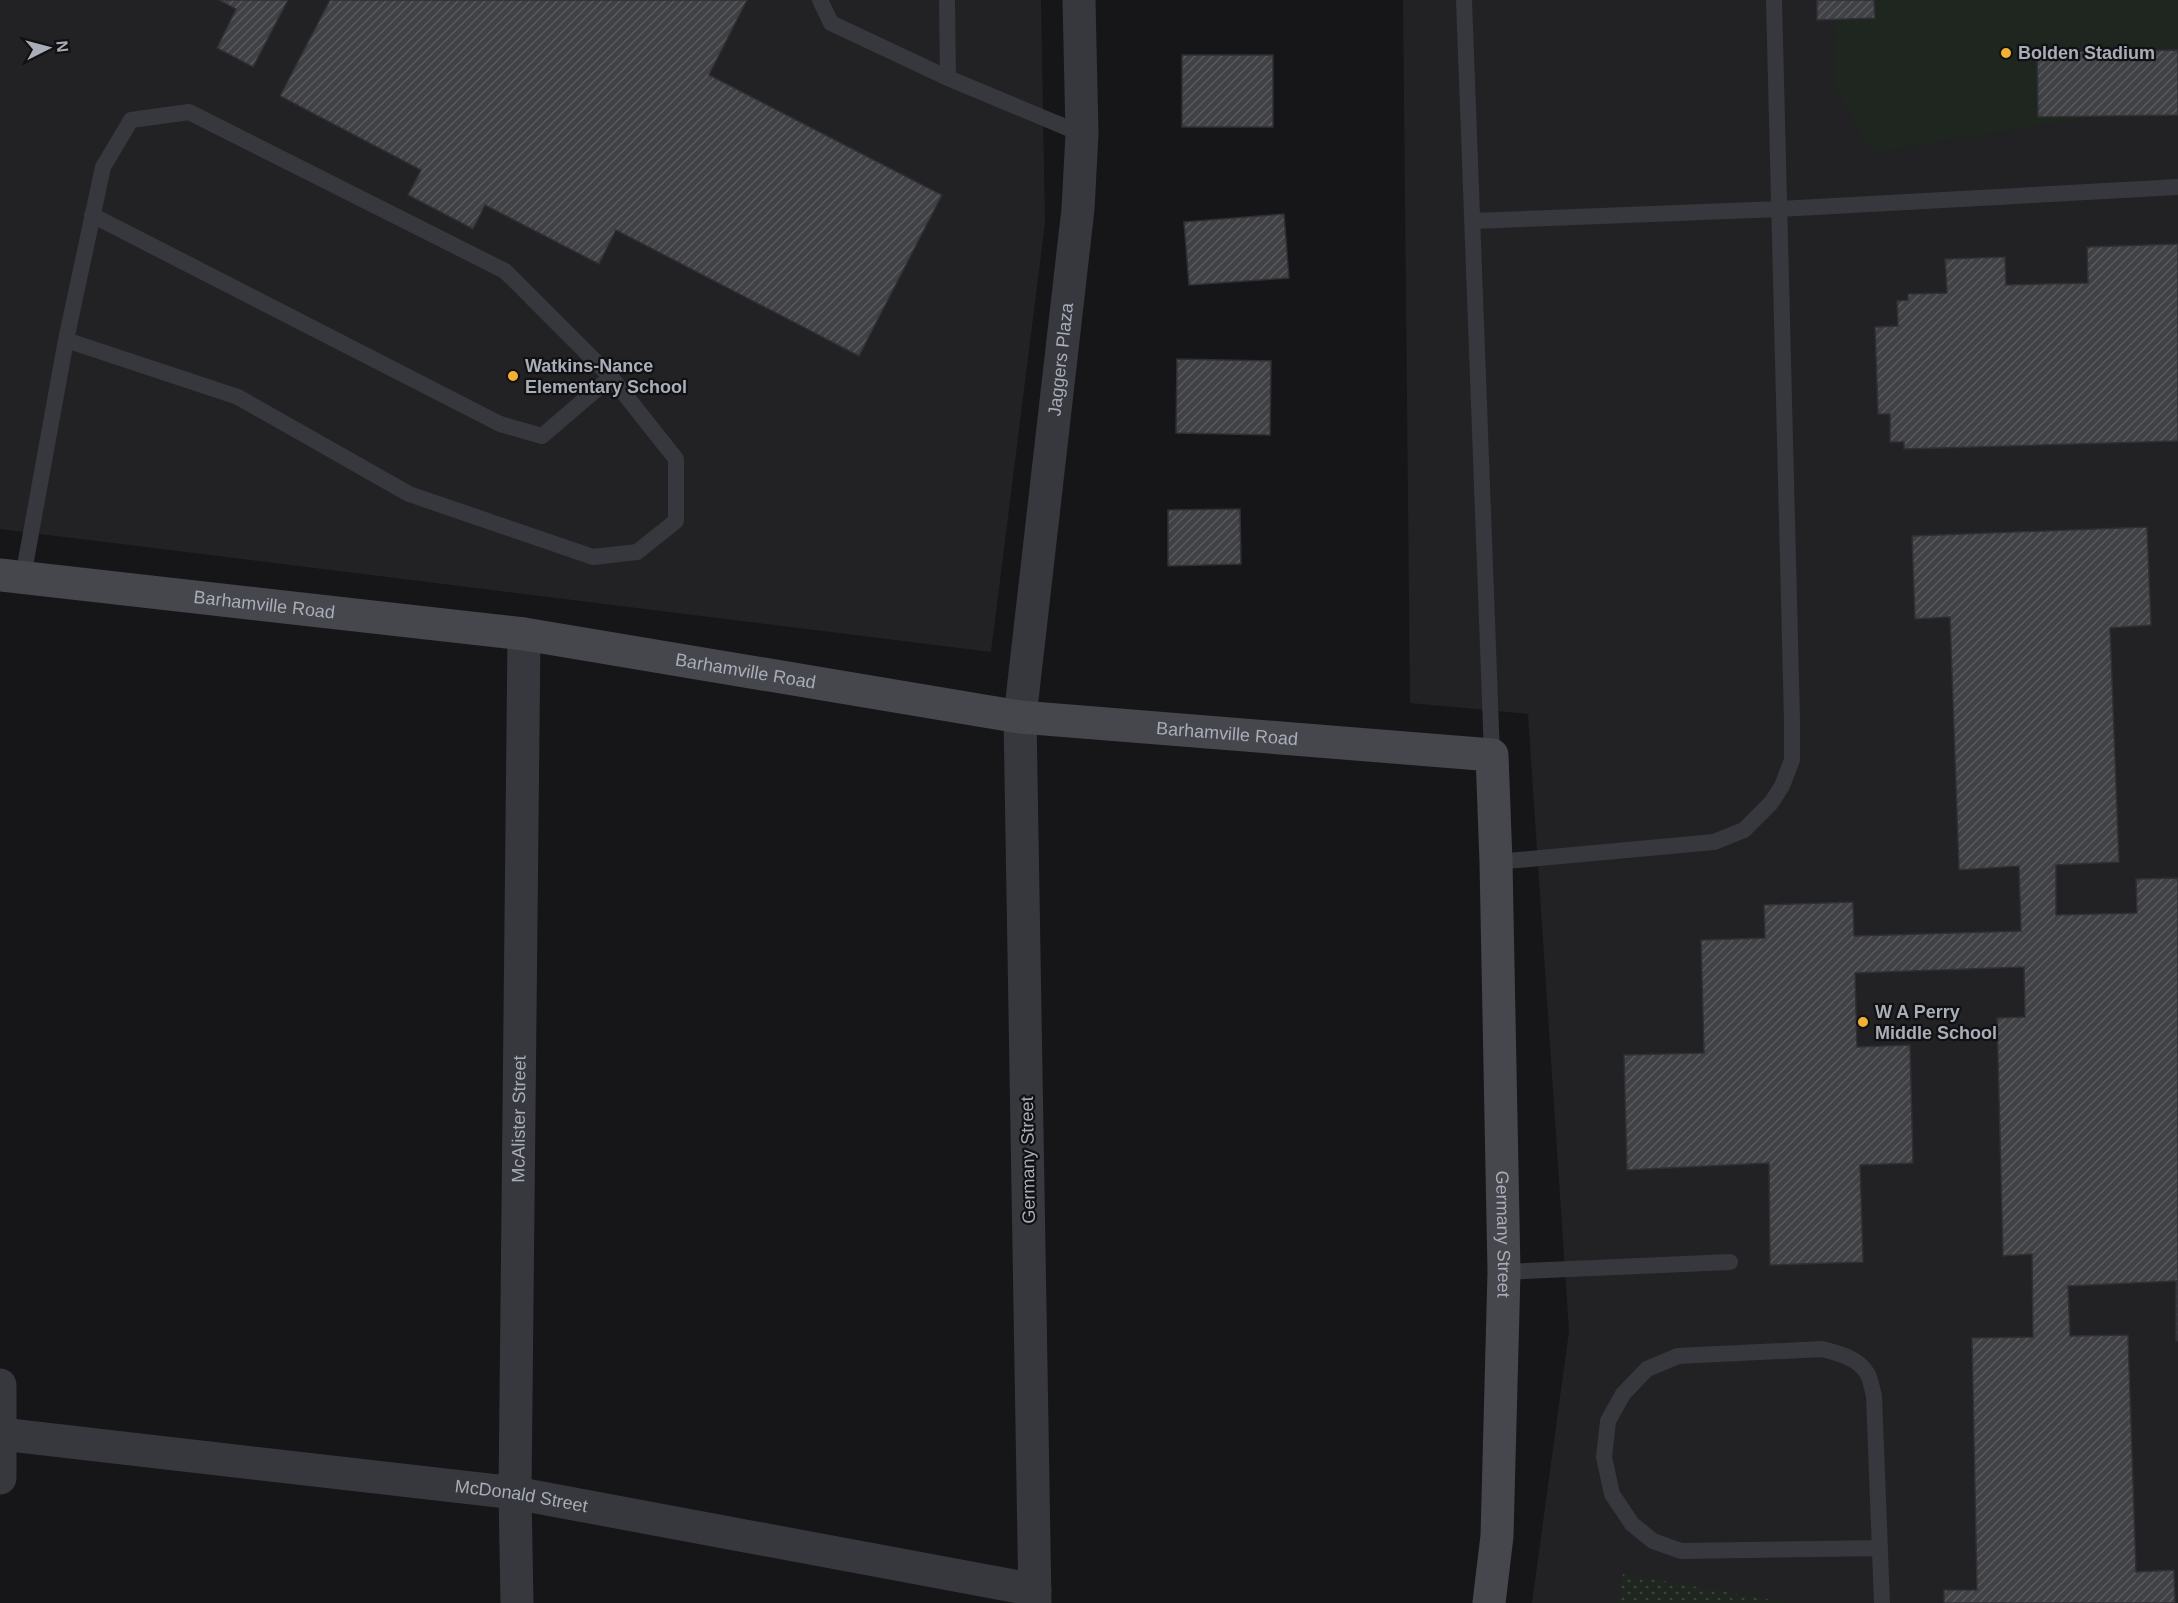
<svg xmlns="http://www.w3.org/2000/svg" width="2178" height="1603" viewBox="0 0 2178 1603" font-family="Helvetica,sans-serif">
<defs>
<pattern id="grass-dots" width="8" height="8" patternUnits="userSpaceOnUse" patternTransform="scale(1.5)"><rect width="8" height="8" fill="#1e261f"/><path d="M2 2h.1M6 6h.1" fill="none" stroke="#3c433d" stroke-width="1.8" stroke-linecap="round"/></pattern>
<pattern id="building-hatch" width="6" height="6" patternUnits="userSpaceOnUse" patternTransform="scale(1.5)"><rect width="6" height="6" fill="#404145"/><path d="M-1 1l2-2M0 6l6-6M5 7l2-2" fill="none" stroke="#595a5e"/></pattern>
</defs>
<rect width="100%" height="100%" fill="#161618"/>
<path fill="#222225" d="M0,0H1041L1045,223L991,652L0,529Z
M1403,0H2178V1603H1532L1569,1331L1528,714L1410,703Z"/>
<path fill="url(#grass-dots)" d="M1623,1574L1790,1603H1618Z"/>
<path fill="#1e261f" d="M1834,0H2178V103L1872,153L1835,86Z"/>
<path fill="url(#building-hatch)" stroke="#303034" stroke-width="1.5" d="M219,0H288L253,67L217,48L236,9Z
M330,0H747L709,75L942,195L859,356L616,230L599,264L485,205L473,229L408,195L421,170L280,96Z
M1817,0H1874L1875,18L1817,20Z
M2178,50V115L2038,117L2037,52Z
M1182,55H1273V127H1182Z
M1284,214L1289,278L1189,285L1184,222Z
M2178,244V441L1904,449V442H1890V414H1878L1875,327L1898,326L1897,301L1908,300V294L1947,293L1945,259L2005,257L2006,285L2088,283L2087,247Z
M1177,359L1271,361L1270,435L1176,433Z
M1240,509L1241,564L1168,566V510Z
M2147,527L2151,625L2110,628L2119,862L2056,865V915L2137,913L2136,879L2178,878V1341H2176V1281L2068,1286L2070,1336L2128,1335L2136,1572L2174,1570L2175,1603H1944V1590H1977L1972,1338L2033,1337L2032,1254L2003,1256L1997,1018L2025,1017L2024,967L1855,973L1857,1047L1910,1045L1913,1163L1860,1165L1863,1262L1770,1265L1769,1163L1627,1170L1624,1055L1704,1053L1701,940L1765,938L1764,905L1853,902L1854,936L2021,931L2019,866L1959,870L1950,617L1915,619L1912,536Z"/>
<g fill="none" stroke-linecap="round" stroke-linejoin="round">
<path stroke="#37383d" stroke-width="16" d="M820,0L831,23L948,78L1082,134
M947,0L948,78
M1464,0L1492,755
M92,215L500,424L542,436L611,377
M1472,221L1779,209L2178,187
M23,577L66,340L103,167L131,120L189,112L505,271L611,377L676,459V521L637,552L593,557L409,494L238,397L66,340
M1496,862L1714,842L1744,830L1771,803L1782,786L1792,760V720L1774,0
M1504,1272L1730,1262
M1880,1548L1681,1551L1653,1541L1632,1524L1612,1494L1604,1457L1608,1421L1623,1394L1647,1369L1678,1356L1822,1349C1838,1353 1858,1358 1867,1373C1871,1379 1872,1389 1874,1396L1882,1603"/>
<g stroke="#37383d" stroke-width="33">
<path d="M0,1385V1478"/>
<path id="s1" d="M1,1434L515,1493L1035,1590"/>
<path id="s2" d="M517,1603L515,1493L524,634"/>
<path id="s3" d="M1035,1603L1020,717L1078,209L1082,134L1079,0"/>
</g>
<path stroke="#45474d" stroke-width="33" id="s4" d="M0,575L524,634L1020,717L1492,755L1496,862L1504,1272L1497,1536L1489,1603"/>
</g>
<g fill="#f2b134" stroke="#111113" stroke-width="2">
<circle cx="2006" cy="53" r="6"/>
<circle cx="513" cy="376" r="6"/>
<circle cx="1863" cy="1022" r="6"/>
</g>
<g text-anchor="middle" stroke-width="4.5" stroke-linejoin="round" paint-order="stroke">
<g font-size="18" font-weight="bold" fill="#a8adb8" stroke="#111113" text-anchor="start">
<text x="2018" y="59">Bolden Stadium</text>
<text x="525" y="372">Watkins-Nance<tspan x="525" dy="21">Elementary School</tspan></text>
<text x="1875" y="1018">W A Perry<tspan x="1875" dy="21">Middle School</tspan></text>
</g>
<g font-size="18" fill="#a8adb8" stroke="#111113">
<text dy="6" stroke="none"><textPath href="#s3" startOffset="1246">Jaggers Plaza</textPath></text>
<text dy="6" stroke="none"><textPath href="#s4" startOffset="266">Barhamville Road</textPath></text>
<text dy="6" stroke="none"><textPath href="#s4" startOffset="752">Barhamville Road</textPath></text>
<text dy="6" stroke="none"><textPath href="#s4" startOffset="1238">Barhamville Road</textPath></text>
<text dy="6" stroke="none"><textPath href="#s2" startOffset="484">McAlister Street</textPath></text>
<text transform="translate(1028 1160) rotate(-91)" y="6">Germany Street</text>
<text dy="6" stroke="none"><textPath href="#s4" startOffset="1983">Germany Street</textPath></text>
<text dy="6" stroke="none"><textPath href="#s1" startOffset="524">McDonald Street</textPath></text>
</g>
</g>
<g transform="translate(48 48) rotate(84)" stroke="#111113" stroke-width="4.5" paint-order="stroke">
<path d="M0-4.5L10 22L0 15L-10 22Z" fill="#a8adb8"/>
<text y="-9" font-size="16" font-weight="bold" text-anchor="middle" fill="#a8adb8">N</text>
</g>
</svg>
